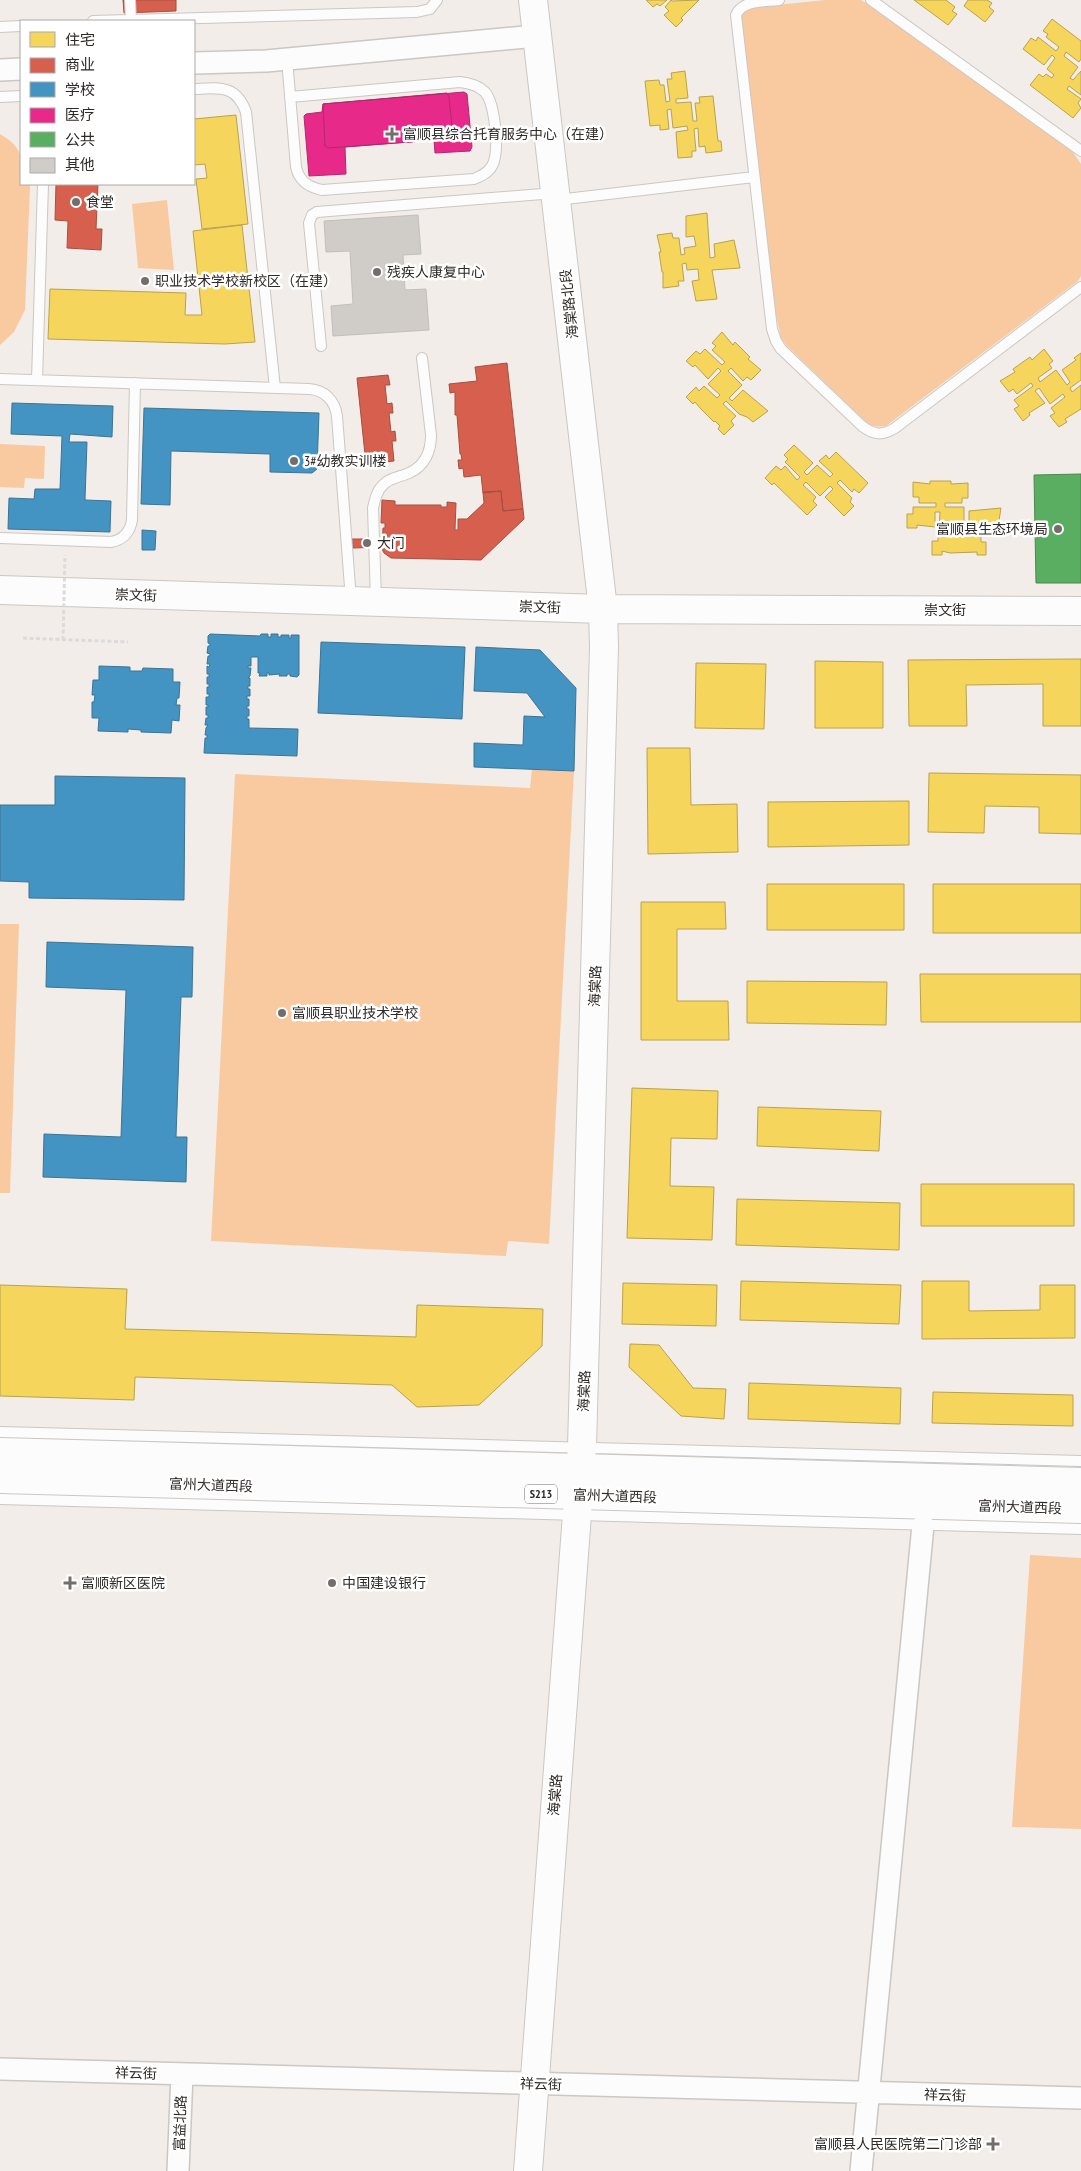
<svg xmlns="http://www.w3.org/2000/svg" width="1081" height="2171" viewBox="0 0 1081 2171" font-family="'PT Sans Narrow','Noto Sans SC',sans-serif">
<rect width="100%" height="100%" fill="#f2ede8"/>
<path fill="#f9caa0" d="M825,0H861L866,3L1072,151L1081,164V276L1078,281L886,426C877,427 873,427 866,422L787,346L781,338L776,314L741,18L743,12L748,8Z
M0,134C25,149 21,157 21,184H30V187L25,310L14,332L0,345Z
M167,200L174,270L138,268L132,204Z
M0,444L45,446L44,479L25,478L24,488L0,487Z
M532,769L574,771L549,1244L508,1241L506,1256L211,1241L235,774L530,788Z
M0,924H19L10,1193H0Z
M1030,1555L1081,1558V1829L1012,1827Z"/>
<path fill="#f6d55c" stroke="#baa24c" d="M646,0H667L660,6L657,4L653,7Z
M671,0L672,1L699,0L681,18L683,20L676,27L664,15L669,11L665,7Z
M914,0H946L955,7L952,11L957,14L948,25Z
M968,0H987L992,3L989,7L994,11L985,22L964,6Z
M1052,19L1081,41V59L1079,62L1066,52L1064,56L1078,67L1070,78L1073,80L1081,71V95L1069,86L1067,89L1081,99L1078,103L1081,108L1073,118L1030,85L1039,74L1043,77L1046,74L1052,78L1054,75L1047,69L1055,58L1052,55L1044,65L1023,49L1031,38L1036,41L1038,37L1056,51L1059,47L1046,37L1048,34L1043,31Z
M685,71L688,98L676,99V103L691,102L693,121H697L695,103H700L699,97L713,96L718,141H721L722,151L706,153L705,146L699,147L698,128L694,129L696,151H692V157L678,158L676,132L688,130L687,126L673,128L671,109L667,110L669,129L660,130V125L650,126L645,81L659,80L660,85H664L666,102L670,101L667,79H672L671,73Z
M236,115L248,224L202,229L196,179L207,178L205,164L194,165V119Z
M707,213L710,258L715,257L714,244L734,240L740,268L712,270L717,299L696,301L692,281L699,280L698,269L687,270L686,263L682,264L684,281H678L679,286L663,288V272H662L659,252H661L657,235L672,233L673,238H679L681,255L685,254L684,248L696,246L694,236L686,237V216Z
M242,225L255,342L225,344L48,339L50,289L186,293L185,315H202L193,231Z
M722,332L733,345L735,342L750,357L748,359L761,370L751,380L747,377L743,381L731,368L728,371L742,385L729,398L732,401L743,390L768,411L753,422L747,417L739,414L726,401L723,404L736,416L731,421L734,425L724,435L718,429L720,426L715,421L714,422L700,408L695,402L693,404L686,397L696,387L699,391L704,386L717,398L720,395L708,384L721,371L718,368L708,379L695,365L693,367L686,361L696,351L700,354L705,349L722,365L725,362L712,350L716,346L712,343Z
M1044,349L1053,361L1049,364L1052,368L1038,378L1040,382L1056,370L1067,385L1070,382L1062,370L1076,360L1074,358L1081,353V380L1070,388L1072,392L1081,385V409L1065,419L1067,422L1059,427L1050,416L1055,413L1051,408L1065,397L1063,394L1050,404L1039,388L1035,391L1045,403L1029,413L1030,415L1023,421L1014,409L1019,406L1014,400L1033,386L1031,383L1017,394L1013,389L1009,392L1000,381L1015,372L1013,369L1030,357L1032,360Z
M794,445L813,463L804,472L807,475L817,465L830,477L833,474L819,461L826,455L829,459L836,452L868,483L859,493L854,489L852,492L840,480L837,483L852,498L850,502L854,506L844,516L825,497L833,489L830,486L820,496L806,482L803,485L816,497L813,501L817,505L807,515L774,483L772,485L765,478L776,466L781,470L785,466L797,480L800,477L785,462L788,459L784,455Z
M930,481H951V484L968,483V498H962V503H945V507H964V525H969V511L1001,508L998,527H990L982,530H964V534H981V542H986V555H977V552L950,553L942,551V555H932V541H938V534H955V530H939L940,512H935V527L917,525V528H907V514H913V507H936V503H919V497H913V482L930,484Z
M1081,659V726H1043V684L966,685L967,726H909L908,660Z
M815,661L883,662V728H815Z
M696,663L766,664L764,729L695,728Z
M647,748H690L691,805L737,804L738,852L648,854Z
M929,773L1081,775V834L1039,833V807L985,806L984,833L928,832Z
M909,801V845L768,847V802Z
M767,884H904V930H767Z
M933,884H1081V933H933Z
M641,902H725L726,929H677V1001H728L729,1040H641Z
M920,974H1081V1022H921Z
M747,981L887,982L886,1025L747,1023Z
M632,1088L718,1091L717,1139L671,1138L670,1186L714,1187L712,1240L627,1238Z
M758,1107L881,1111L879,1151L757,1146Z
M921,1184H1074V1226H921Z
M737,1199L900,1203L899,1250L736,1245Z
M741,1281L901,1285L899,1324L740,1320Z
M922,1281H969V1311L1040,1310V1285H1075V1338L922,1339Z
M623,1283L717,1285L716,1326L622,1324Z
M0,1285L127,1289L125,1329L416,1337L417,1305L543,1309L542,1346L479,1405L417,1407L392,1385L135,1377L134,1400L0,1396Z
M630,1344L659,1345L693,1388L726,1389L724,1419L681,1416L629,1367Z
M749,1383L901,1388L900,1424L748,1419Z
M933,1392L1073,1395V1426L932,1423Z"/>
<path fill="#d6604d" stroke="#a45042" d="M123,0H176V11L124,13Z
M56,184H98L96,229H102L101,250L67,248L68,221L55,220Z
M507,363L523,509L503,511L501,491L483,493L481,475L464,477L463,468L459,469L458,460H462L461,454H460L457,415H455V392L450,393L449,384L477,381L475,367Z
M388,375L390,385H385L387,404L392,403L393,413H389L391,432L395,431L396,441H392L394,461L366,464L357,378Z
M501,491L503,511L523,509L524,519L481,560L391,558L384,553L382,549L383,528H385V523H381L382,500L395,501V505H441V507H447V502L456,503L455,530H458V519H467L484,503L483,492Z
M352,539H383L382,547L353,548Z"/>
<path fill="#4393c3" stroke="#3d7494" d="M12,403L113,406L112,437L70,434L69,442H87L85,500L111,501L110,532L8,529L9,498L34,499L35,489H60L62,436L11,434Z
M144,408L319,413L317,469L312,473L270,472V454L171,451L170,505L141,504Z
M142,530L156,531L155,550H142Z
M210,634L260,636L261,634H268V637H271V634H278V637H281V635H289V638H291V635H299V675L297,677L290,676V674H287V676H279L280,674L269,675V673H267V676H259L260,673H258V657H251V666H248V668H251L250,676L248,678H250V686H248V689H250V696H247V699H249V706H247V709H249V716H247V719H249V728L298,729L297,756L204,753L205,738H207V735H205L206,728L208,725H205L206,718H208V715H206V707H208V705H206V697H209V694H207V687H209V684H207V677H209V674H207V666L209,667L210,664H207L208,656H210V654L207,653L208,646H210V644L208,643V636Z
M321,642L465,647L462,719L318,713Z
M476,647L540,650L576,688L574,771L474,767V743L523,745L524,716L545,717L527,693L474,691Z
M99,666L130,667V671H142L143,668L173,669V682H180L179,698H177L176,705H180L179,721L172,720L171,733L141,732V730L128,729V732L98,731L99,718H92V702H94L95,695H92L93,680H99Z
M55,776L185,778L184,900L29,898V882L0,881V805H55Z
M47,942L193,947L192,997H181L176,1137H187L186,1182L43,1177L44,1134L121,1137L126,990L46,987Z"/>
<path fill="#e7298a" stroke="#b0296d" d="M464,92L467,94L472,147L470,151L435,153L434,140L345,147L346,174L309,176L304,116L306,114L322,112L323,104Z
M447,93L449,97L453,136L450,139L328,148L325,146L323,104Z"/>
<path fill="#5aae61" stroke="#4d8650" d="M1081,474V583H1036L1034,475Z"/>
<path fill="#d0cdc9" stroke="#c2bebb" d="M418,215L421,254L403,255L405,290L426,289L429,330L333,336L331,306L353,304L350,251L326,252L324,221Z"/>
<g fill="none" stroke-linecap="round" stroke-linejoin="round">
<g stroke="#cac7c4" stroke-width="12">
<path id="lane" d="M130,0L131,21
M779,0C764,2 742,0 736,15L772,329L776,341L781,349L862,426C874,435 882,436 895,428L1081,287
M871,0L1081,151
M93,21L417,12L430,9L437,0
M0,27L21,26
M287,59L296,167C299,181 308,187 322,190L474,179C481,176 488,173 492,166C500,152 495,104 485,92C478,85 469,83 460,82L290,97
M194,89C218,88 236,84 246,112L275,388
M0,97L21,96
M557,200L754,177
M321,346L309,223L312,215L317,212L555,193
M0,379L309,389C324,390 335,400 337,416L351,600
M37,380L43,184
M0,538L111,542C123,540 130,532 132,520L135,383
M376,600L373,508C375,499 377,490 384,484C391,477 401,477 409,473C425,466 431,451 431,435L422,358
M0,1432L1081,1461
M0,1499L1081,1529"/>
</g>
<g stroke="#cac7c4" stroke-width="24">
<path id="street" d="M194,63L266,61L536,36
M0,70L21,69
M0,2069L1081,2098
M178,2171L182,2074
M861,2171L923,1525"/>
</g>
<g stroke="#cac7c4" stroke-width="30">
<path id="secondary" d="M0,590L603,609L1081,611
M528,2171L582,1447L604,647L603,609L533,0"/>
</g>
<g stroke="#cac7c4" stroke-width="30">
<path id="primary" d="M0,1452L1081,1482
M0,1479L1081,1509"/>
</g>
<path stroke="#dcdada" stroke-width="3" stroke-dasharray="4 2.5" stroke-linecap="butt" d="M23,638L128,642"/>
<use href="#lane" stroke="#fdfcfc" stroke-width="10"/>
<use href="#street" stroke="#fdfcfc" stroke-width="21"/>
<use href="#secondary" stroke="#fdfcfc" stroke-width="28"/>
<use href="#primary" stroke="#fdfcfc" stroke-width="28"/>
<path stroke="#dcdada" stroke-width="3" stroke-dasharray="4 2.5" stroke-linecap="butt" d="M63,640L65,555"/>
</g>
<g fill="#736e6b" stroke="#fff" stroke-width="2">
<path d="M389.5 126.5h5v5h5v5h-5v5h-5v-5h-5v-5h5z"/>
<circle cx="76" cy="202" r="5"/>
<circle cx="377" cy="272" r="5"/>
<circle cx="145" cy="281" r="5"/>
<circle cx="294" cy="461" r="5"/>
<circle cx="1058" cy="529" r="5"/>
<circle cx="367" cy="543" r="5"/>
<circle cx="282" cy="1013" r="5"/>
<path d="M67.5 1575.5h5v5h5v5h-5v5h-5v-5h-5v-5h5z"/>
<circle cx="332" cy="1583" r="5"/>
<path d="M990.5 2136.5h5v5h5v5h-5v5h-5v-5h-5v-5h5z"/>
</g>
<g text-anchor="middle" stroke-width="5" stroke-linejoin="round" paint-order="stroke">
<rect fill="#fff" stroke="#6d6a68" stroke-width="1" x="525" y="1484.5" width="32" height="19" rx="4"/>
<g font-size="12" font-weight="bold" fill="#2e2a28">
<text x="541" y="1498">S213</text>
</g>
<g font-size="14" fill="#2e2a28" stroke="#fff" text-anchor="start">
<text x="403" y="139">富顺县综合托育服务中心（在建）</text>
<text x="86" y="207">食堂</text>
<text x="387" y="277">残疾人康复中心</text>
<text x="155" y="286">职业技术学校新校区（在建）</text>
<text x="304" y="466">3#幼教实训楼</text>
<text x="1048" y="534" text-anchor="end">富顺县生态环境局</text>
<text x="377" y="548">大门</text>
<text x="292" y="1018">富顺县职业技术学校</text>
<text x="81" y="1588">富顺新区医院</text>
<text x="342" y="1588">中国建设银行</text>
<text x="982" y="2149" text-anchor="end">富顺县人民医院第二门诊部</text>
</g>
<g font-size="14" fill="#2e2a28" stroke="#fff">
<text transform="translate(569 304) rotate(-96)" y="5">海棠路北段</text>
<text transform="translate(136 595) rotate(2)" y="5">崇文街</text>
<text transform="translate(540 607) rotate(2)" y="5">崇文街</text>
<text x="945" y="615">崇文街</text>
<text transform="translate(595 986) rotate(-88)" y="5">海棠路</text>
<text transform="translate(584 1391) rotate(-88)" y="5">海棠路</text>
<text transform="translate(211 1485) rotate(2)" y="5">富州大道西段</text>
<text transform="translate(615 1496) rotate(2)" y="5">富州大道西段</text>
<text transform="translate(1020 1507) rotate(2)" y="5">富州大道西段</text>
<text transform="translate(555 1795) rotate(-86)" y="5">海棠路</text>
<text transform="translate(136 2073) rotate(2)" y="5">祥云街</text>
<text transform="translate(541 2084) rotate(2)" y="5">祥云街</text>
<text transform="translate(945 2095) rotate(2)" y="5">祥云街</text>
<text transform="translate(180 2123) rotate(-88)" y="5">富益北路</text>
</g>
</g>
<rect x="20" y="20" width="175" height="165" fill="#ffffff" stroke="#abaaa9"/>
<rect x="30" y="32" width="25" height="15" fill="#f6d55c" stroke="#abaaa9"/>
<text x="65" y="45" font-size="15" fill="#2e2a28">住宅</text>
<rect x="30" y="58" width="25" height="15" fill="#d6604d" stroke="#abaaa9"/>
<text x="65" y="70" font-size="15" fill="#2e2a28">商业</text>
<rect x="30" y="82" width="25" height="15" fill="#4393c3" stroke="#abaaa9"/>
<text x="65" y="95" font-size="15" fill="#2e2a28">学校</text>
<rect x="30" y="108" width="25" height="15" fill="#e7298a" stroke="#abaaa9"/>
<text x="65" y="120" font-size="15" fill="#2e2a28">医疗</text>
<rect x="30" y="132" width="25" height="15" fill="#5aae61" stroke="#abaaa9"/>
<text x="65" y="145" font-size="15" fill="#2e2a28">公共</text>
<rect x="30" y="158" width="25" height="15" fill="#d0cdc9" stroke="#abaaa9"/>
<text x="65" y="170" font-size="15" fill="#2e2a28">其他</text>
</svg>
